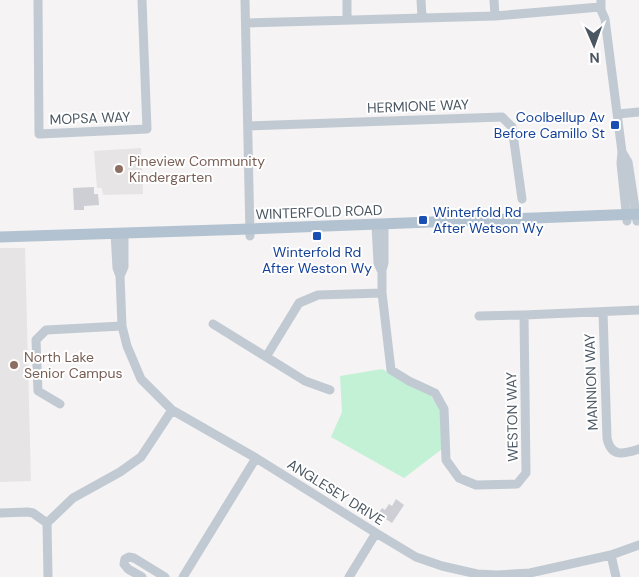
<svg xmlns="http://www.w3.org/2000/svg" width="639" height="577" viewBox="0 0 639 577" font-family="'DM Sans',sans-serif">
<rect width="100%" height="100%" fill="#f5f3f3"/>
<path fill="#e6e4e5" d="M141,148L143,194L103,195L102,188H97L94,151Z
M0,248H25L31,481L0,482Z"/>
<path fill="#c3f1d5" d="M382,369L431,396L440,410L442,449L404,478L331,437L342,412L340,376Z"/>
<path fill="#cdcfd5" d="M94,187V194H98L99,205L84,206V210H74L73,188Z
M396,499L404,505L392,523L378,514L382,508L385,510L389,504L392,506Z"/>
<g fill="none" stroke-linecap="round" stroke-linejoin="round">
<path stroke="#c1cad2" stroke-width="9" d="M38,0L39,134L147,129L142,0
M245,0L250,236
M347,0V19
M421,0L422,17
M494,0L495,16
M601,0V10L605,19L622,152L621,163L627,221
M246,23L495,16L600,7
M618,114L639,112
M248,126L502,117L512,127L522,199
M622,152L628,162L637,221
M384,224V263L382,270V293L391,370L409,381L435,393L444,409L446,460L459,478L476,485L517,484L526,473L524,315
M376,225L378,263L381,270
M115,233L117,268L120,276L122,326L127,346L141,379L172,410L256,458L376,533L416,557L442,566L477,574L497,575L530,573L611,555L639,545
M120,276L124,267V233
M603,312L607,438C611,458 624,454 639,449
M479,316L524,315L639,310
M213,324L305,381L330,390
M266,357L299,303L318,295L382,293
M60,404L38,391L36,340L46,330L122,326
M0,513L28,512L33,513L47,523
M611,555L616,577
M48,577L47,523L73,498L120,472L141,457L172,410
M142,577L128,569L124,564L125,559L129,557L134,558L165,577
M183,577L256,458
M349,577L376,533"/>
<path stroke="#b3c2d1" stroke-width="11" d="M0,237L250,229L639,214"/>
</g>
<g fill="#1a4fb4" stroke="#fff" stroke-width="2">
<rect x="610" y="120" width="10" height="10" rx="2.5"/>
<rect x="418" y="215" width="10" height="10" rx="2.5"/>
<rect x="312" y="231" width="10" height="10" rx="2.5"/>
</g>
<g fill="#8d6e63" stroke="#fff" stroke-width="2">
<circle cx="119" cy="169" r="5"/>
<circle cx="14" cy="365" r="5"/>
</g>
<g text-anchor="middle" stroke-width="4" stroke-linejoin="round" paint-order="stroke">
<g font-size="14" fill="#4a5661" stroke="#fff">
<text transform="translate(418 106) rotate(-2)" y="5">HERMIONE WAY</text>
<text transform="translate(90 118) rotate(-2)" y="5">MOPSA WAY</text>
<text transform="translate(319 212) rotate(-2)" y="5">WINTERFOLD ROAD</text>
<text transform="translate(591 382) rotate(-92)" y="5">MANNION WAY</text>
<text transform="translate(512 417) rotate(-91)" y="5">WESTON WAY</text>
<text transform="translate(336 492) rotate(32)" y="5">ANGLESEY DRIVE</text>
</g>
<g font-size="14" fill="#164399" stroke="#fff" text-anchor="end">
<text x="605" y="122">Coolbellup Av<tspan x="605" dy="16">Before Camillo St</tspan></text>
<text x="433" y="217" text-anchor="start">Winterfold Rd<tspan x="433" dy="16">After Wetson Wy</tspan></text>
<text x="317" y="257" text-anchor="middle">Winterfold Rd<tspan x="317" dy="16">After Weston Wy</tspan></text>
</g>
<g font-size="14" fill="#785e54" stroke="#fff" text-anchor="start">
<text x="129" y="166">Pineview Community<tspan x="129" dy="16">Kindergarten</tspan></text>
<text x="24" y="362">North Lake<tspan x="24" dy="16">Senior Campus</tspan></text>
</g>
</g>
<g transform="translate(594 45) rotate(178)" stroke="#ffffff" stroke-width="4" paint-order="stroke">
<path d="M0-4L9 19L0 12L-9 19Z" fill="#4a5661"/>
<text y="-8" font-size="14" font-weight="bold" text-anchor="middle" fill="#4a5661">N</text>
</g>
</svg>
